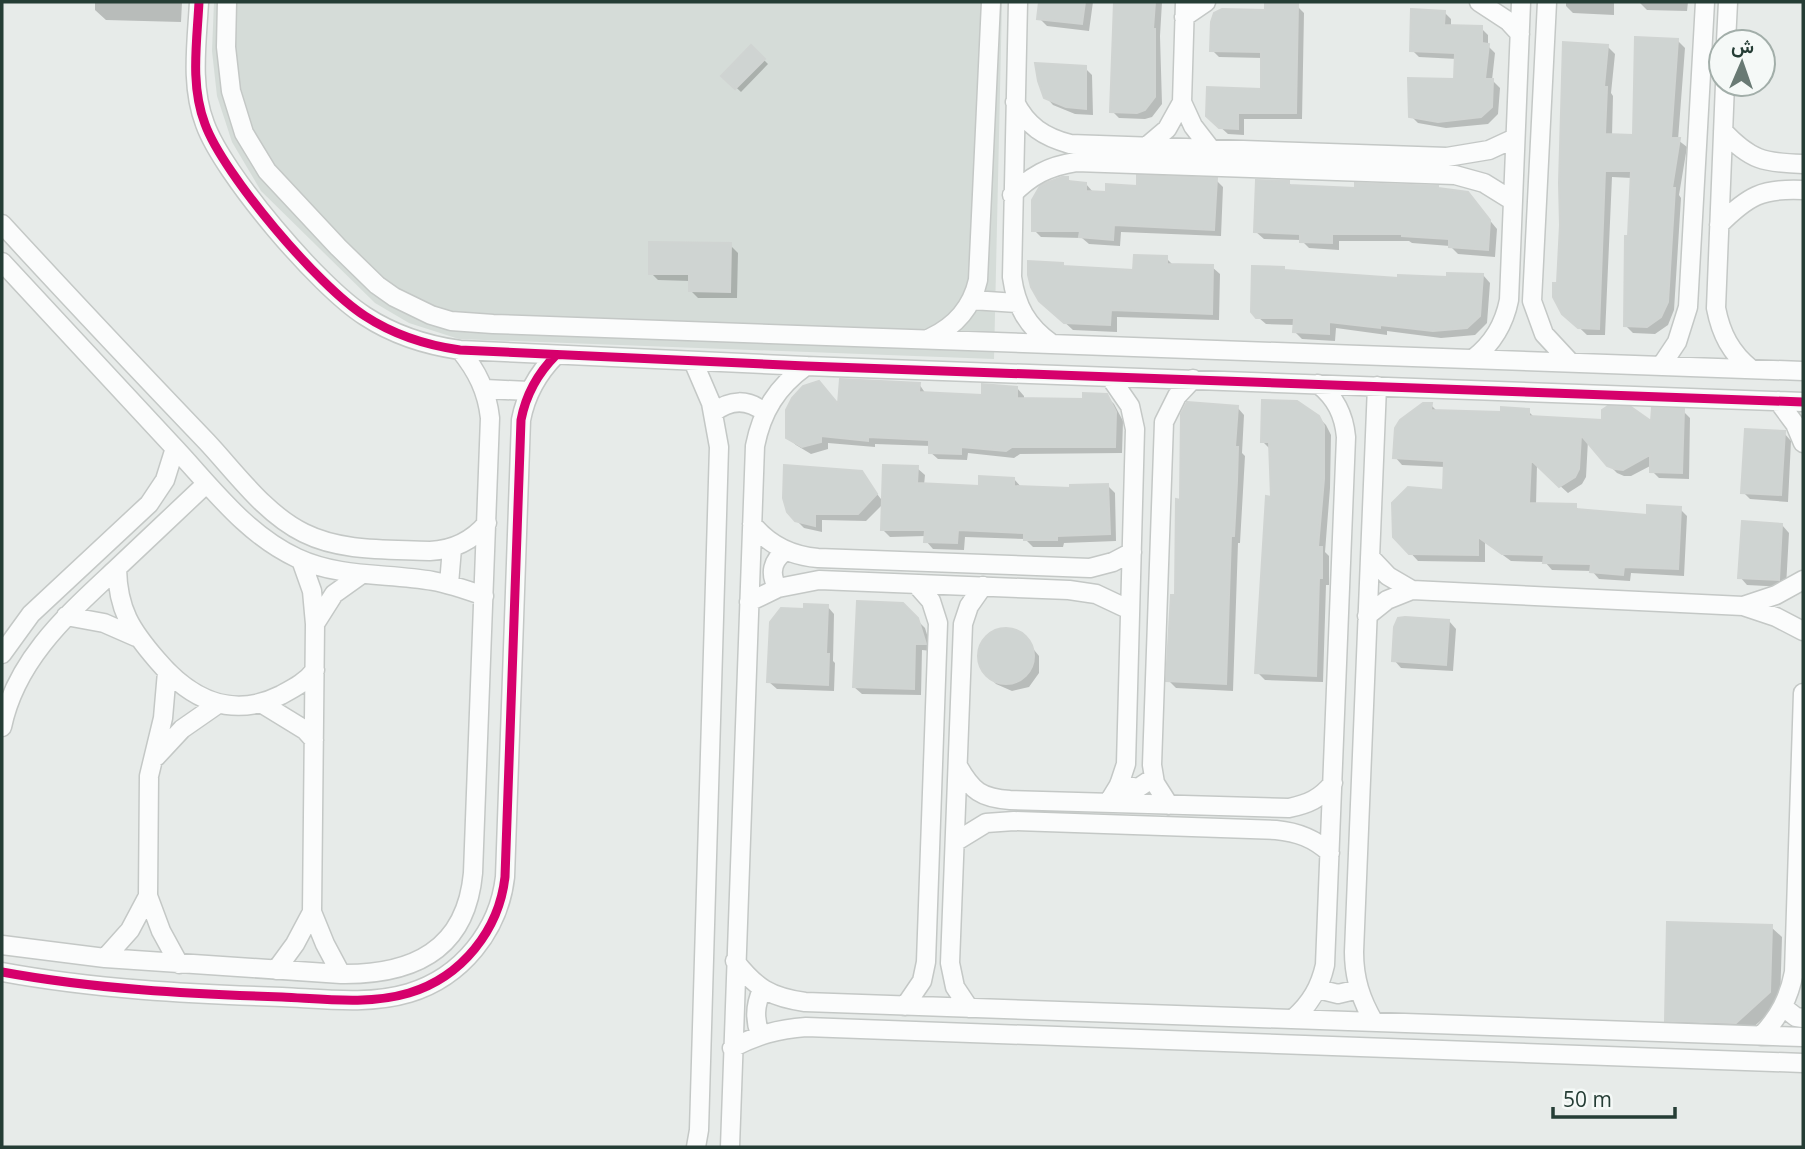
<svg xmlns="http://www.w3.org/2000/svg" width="1805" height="1149" viewBox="0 0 1805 1149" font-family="'Open Sans',Vazirmatn,sans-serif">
<rect width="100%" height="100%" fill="#e7ebe9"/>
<path fill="#d5dcd8" d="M214,2H1002L994,359L459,339L409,323L375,303L261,191L232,142L217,96L212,51Z"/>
<path fill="#0003" d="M95,2H182L181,22L106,20L95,10Z
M1041,2H1093L1089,31L1047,26L1039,18Z
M1116,2H1162L1160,36L1162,104L1152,117L1145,119L1119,118L1112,111Z
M1566,2H1614V15L1573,13L1566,6Z
M1639,2H1688L1687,11L1647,10Z
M1297,6L1304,13L1302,119H1244V135L1228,134L1208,116L1263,91V58L1219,57L1212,50L1267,12Z
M1444,12L1451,19V27L1481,28L1488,35V46L1495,53L1492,80L1500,88L1498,114L1488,124L1446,128L1418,123L1411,116L1456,81L1457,59L1419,57L1412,50Z
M1677,40L1685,48L1678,140L1687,147L1679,195L1681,198L1674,310L1668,325L1655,334L1633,333L1626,326L1632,178L1612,177L1605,335H1587L1564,313L1558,285L1607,46L1615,54L1611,93L1613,96L1612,136L1634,137Z
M751,47L768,64L741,92L724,76Z
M1085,68L1092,75L1093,115L1075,114L1053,105L1046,97Z
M1068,179L1072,183L1086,184L1093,192L1108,193L1216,180L1223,187L1221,236L1121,232L1120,246L1089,244L1082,238L1041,237L1034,230Z
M1288,182L1293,187L1356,190H1440L1467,193L1497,229L1495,257L1458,254L1450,246L1412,243L1409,241H1339V250L1309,248L1301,240L1264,239L1256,232Z
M730,245L738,253L737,298H698L690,290V281L658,280L651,273Z
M1166,258L1174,266L1212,267L1220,274L1219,320L1117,317V332L1073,330L1049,308L1063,264L1066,268L1135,272Z
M1283,269L1287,272L1399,279H1448L1483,275L1490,283L1487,323L1475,335L1441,338L1387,331V335L1336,328L1335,341L1302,339L1295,332V325L1266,324L1252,312Z
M919,384L926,394L984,396L1017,388L1024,396V400L1085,401L1106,396L1114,404L1123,421L1122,453L1020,454L1014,458L968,453L967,460L938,459L930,452L931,446L875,444V447L828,443V449L811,454L796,445L788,438L840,407Z
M1431,405L1438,412L1502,414L1528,411L1536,419L1653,425L1683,411L1690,418L1689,479L1659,478L1652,471V465L1631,476H1624L1617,473L1609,465L1588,440L1586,477L1582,484L1568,493L1537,465L1536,505L1575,506L1581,512L1649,517L1680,509L1687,516L1684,576L1631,573L1630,581L1599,579L1592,571L1552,570L1545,562L1511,561L1485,542V562L1418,561L1395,536L1445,492V467L1402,465L1395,457Z
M1237,407L1244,415L1242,453L1245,456L1240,543H1238L1233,691L1176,688L1168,680L1177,597L1182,501Z
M1318,417L1326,425L1331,435L1330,488L1325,552L1329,556V585H1326L1323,682L1265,680L1257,672L1273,498L1270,449L1262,441Z
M1784,433L1791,441L1788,502L1750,499L1743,492Z
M917,468L925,475L924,485L981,487L1014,479L1022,488L1072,490L1107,485L1115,493L1116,541L1064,543L1063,547H1033L1025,539L965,537L964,550L933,549L926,541V536L890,537L882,529Z
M861,473L884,503L866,521L822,520V532L804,528L796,520Z
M1782,525L1789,533L1786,587L1747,585L1740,577Z
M902,605L925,628L932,651L922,650L921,695L862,694L854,687Z
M827,606L834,614L833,661L835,663L834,691L777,689L769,682L806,610Z
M1449,621L1456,629L1453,671L1401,668L1394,660Z
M1003,630L1011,631L1026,640L1039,656V673L1029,687L1012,691L996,684L988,676L979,661V653L987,637Z
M1771,927L1782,937L1780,1003L1747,1033L1677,1030L1667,1020Z"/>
<path fill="#cfd4d2" stroke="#d0d4d2" stroke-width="2" d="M1039,2H1085L1082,24L1037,19Z
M1114,2H1155L1153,29H1155V97L1145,110L1137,113L1110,112Z
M1265,4H1298L1296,113H1238V129L1219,128L1206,116L1207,87L1261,89V52L1210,51L1211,22L1214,13L1222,9L1265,10Z
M1411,9L1445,11L1444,25L1482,26V43L1489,44L1485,79H1493L1492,107L1481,117L1438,122L1409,117L1408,78L1454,79L1455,53L1410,51Z
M1635,37L1678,39L1671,138H1680L1672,188H1675L1668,302L1661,317L1647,327L1624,326L1625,236H1628L1631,171H1605L1599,329L1578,328L1562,314L1553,297V283H1557L1560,225L1559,183L1563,42L1608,45L1604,87H1607L1605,134L1633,135Z
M751,45L765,59L735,89L721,76Z
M1035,63L1086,66V109L1066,107L1044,98L1038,81Z
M1137,175L1217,178L1214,230L1114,225L1113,240L1079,237L1080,231H1032V200L1040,186L1046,183L1062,177H1068V181L1086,183V191L1106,192V184L1137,186Z
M1256,180L1289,181V185L1355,188V183L1438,186V188L1468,192L1490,220L1488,250L1449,247V239L1402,236V234H1332V243L1300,242V234L1254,232Z
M649,242L731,243L730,292L689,291V274H649Z
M1134,255L1167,256V264L1213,265L1212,314L1111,310L1110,325L1064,323L1039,301L1031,287L1028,275V261L1063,263V266L1133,270Z
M1252,266L1284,267V270L1398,278V275L1447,277V273L1483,274L1480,316L1467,328L1433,331L1380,325V328L1329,322V334L1293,332L1294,318H1256L1251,312Z
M840,379L920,383L919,392L982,395V384L1017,387V398L1083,399V393L1107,394L1116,412L1115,447H1012L1006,451L961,447V454L929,453V440L868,437V441L821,436V442L802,447L786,438V410L792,398L803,386L819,381L838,404Z
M1262,400L1297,401L1319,416L1324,426V479L1318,547H1322V578H1319L1316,676L1255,673L1266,496L1271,497L1269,442H1261Z
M1187,402L1238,406L1235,447H1238L1237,481L1234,536H1231L1226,684L1166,681L1171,595H1175L1176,499L1180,500L1181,414Z
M1423,403H1432L1431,410L1501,412V407L1529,409V416L1602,420V410L1608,406L1631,407L1651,421L1652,408L1684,409L1682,473L1650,472V455L1623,470L1615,469L1607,466L1581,435L1579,469L1575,477L1559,487L1531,460L1529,503L1576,504V509L1647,515V505L1681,507L1678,569L1624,567L1623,575L1590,572L1591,564L1543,563L1544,555L1502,554L1478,537V555L1409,554L1393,537L1392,503L1408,487L1443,490L1444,461L1393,458L1395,428L1400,420Z
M1745,429L1785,431L1781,495L1741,493Z
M784,465L862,471L877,494L858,514H815V526L795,521L787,512L783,498Z
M883,465L918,466L917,483L979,486V476L1014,478V486L1070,488V485L1108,484L1110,534L1057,536V540H1024V533L958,530L957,543L924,542L925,530H881Z
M1742,521L1782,524L1779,580L1738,578Z
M857,601L903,603L918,618L926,644H915L914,689L853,687Z
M804,604L828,605L826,654H829L828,685L767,682L770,622L781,608L804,609Z
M1405,617L1449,620L1446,665L1392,661L1394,627L1398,618Z
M978 656a28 28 0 1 1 56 0a28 28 0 1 1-56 0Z
M1667,922L1772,925L1770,992L1736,1023L1665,1021Z"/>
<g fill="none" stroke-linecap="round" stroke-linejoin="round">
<g stroke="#c4c8c6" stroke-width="21">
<path id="minor" d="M199,2C197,42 190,85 205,124C223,174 319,287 365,316C394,335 425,345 460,350L806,366L1803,402
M227,2L226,47L231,91L244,133L267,171L338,247L377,285L394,297L431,315L451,321L493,324L1803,371
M1018,2L1012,277C1016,306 1027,326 1051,343
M1479,2L1508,21L1520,34
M1547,2L1532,301L1544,334L1570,362
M1184,17L1206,2
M1726,42L1728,2
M1725,84L1716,308C1721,334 1731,353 1751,369
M1015,102C1027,126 1044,137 1070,144L1447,157L1489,150L1515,138
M1182,102L1193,126L1210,148
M1723,131C1750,160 1764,163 1803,164
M1147,146L1167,129L1182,102L1185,2
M1012,195C1030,176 1049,166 1076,162L1455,175L1484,183L1513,201
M2,224C70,298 138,370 207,442C236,473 265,514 304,533C342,552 388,549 430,551C453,550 472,541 487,523
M1719,225C1748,196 1762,188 1803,190
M2,262C58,323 115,384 172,445C210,485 245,534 297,558C340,578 387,573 433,581C450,584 467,590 484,596
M972,300L1017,303
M930,338C956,326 972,307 978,280L991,2
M1473,359C1493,343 1504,325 1509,300L1521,2
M693,361L711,403L719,447L699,1130L696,1147
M1661,366L1677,342L1688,307L1705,2
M485,389L529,391
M1778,401L1795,424L1803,443
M713,413C730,399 748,399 764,412
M752,524C769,545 791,556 818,558L1090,568L1113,562L1132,552
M1370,557L1388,576L1412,590
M301,560L312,591L315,624L312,912L325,944L341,974
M117,569C118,610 131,630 157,660C190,699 231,720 281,695C294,688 306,682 315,670
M449,584L452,548
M778,588C769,574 772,560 786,551
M749,602L778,588L819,580L1069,590L1096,594L1130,610
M1743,606L1776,595L1803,580
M66,616L104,623L136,637
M1367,616L1387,600L1412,590L1743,606L1776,617L1803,631
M315,624L334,594L362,574
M2,654L31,614L149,504L165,480L175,448
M167,672L163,718L149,776L148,896L161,931L179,964
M261,703L305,730L314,740
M2,727C16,659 68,614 116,569C146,541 176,512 206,484
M156,757L182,729L218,704
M958,766C972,791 981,798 1010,800L1289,808C1308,804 1320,799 1333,783
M1119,784L1138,788L1153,778
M1108,803L1119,785L1126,764L1135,429L1130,406L1110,377
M1169,805L1155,783L1152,765L1164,422L1177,396L1193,379
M955,842L986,823L1014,821L1276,830C1297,832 1314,838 1330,853
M2,945L105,958L341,974C413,975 466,950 473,873L490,418C487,391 477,371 460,350
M105,958L130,930L148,896
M735,961C756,988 770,997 805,1002L1803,1037
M276,970L295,944L312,912
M2,972C94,989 189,994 282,997C324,999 369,1005 409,993C462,977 499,930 505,877L521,420C526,394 537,374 556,355
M1318,989L1338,994L1359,989
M905,1006L922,981L926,962L938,623L931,601L916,584
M1783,1007L1796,1017L1803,1018
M969,1008L955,987L950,963L963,624L969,606L983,586
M1294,1018C1311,1003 1320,987 1325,965L1346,437C1344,415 1336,398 1318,384
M1374,1022C1361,1000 1354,979 1354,952L1377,386
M760,1034C754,1018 755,1005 762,990
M1761,1036C1779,1017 1789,998 1794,972L1803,693
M732,1048C757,1035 778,1029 806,1027L1803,1063
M730,1147L755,446C762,411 777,387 806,366"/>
</g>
<use href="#minor" stroke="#fbfcfc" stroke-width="18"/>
<g stroke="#f5f9f7" stroke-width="13">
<path id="cycleway" d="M199,2C197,42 190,85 205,124C223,174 319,287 365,316C394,335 425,345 460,350L806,366L1803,402
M2,972C94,989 189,994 282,997C324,999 369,1005 409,993C462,977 499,930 505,877L521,420C526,394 537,374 556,355"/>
</g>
<use href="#cycleway" stroke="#d6006c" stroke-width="9"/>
</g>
<rect width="1805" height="1149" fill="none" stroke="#253d35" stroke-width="7"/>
<g transform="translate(1742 63) rotate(2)"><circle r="33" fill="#f5f9f7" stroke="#a2aea9" stroke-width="2"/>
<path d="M0-5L12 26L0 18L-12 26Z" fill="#697a74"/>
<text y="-10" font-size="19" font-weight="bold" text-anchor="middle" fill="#253d35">ش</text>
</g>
<path d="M1553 1107v10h122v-10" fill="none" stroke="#253d35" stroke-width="3.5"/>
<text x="1563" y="1107" font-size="21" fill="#253d35" stroke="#f5f9f7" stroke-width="5" paint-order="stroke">50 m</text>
</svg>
